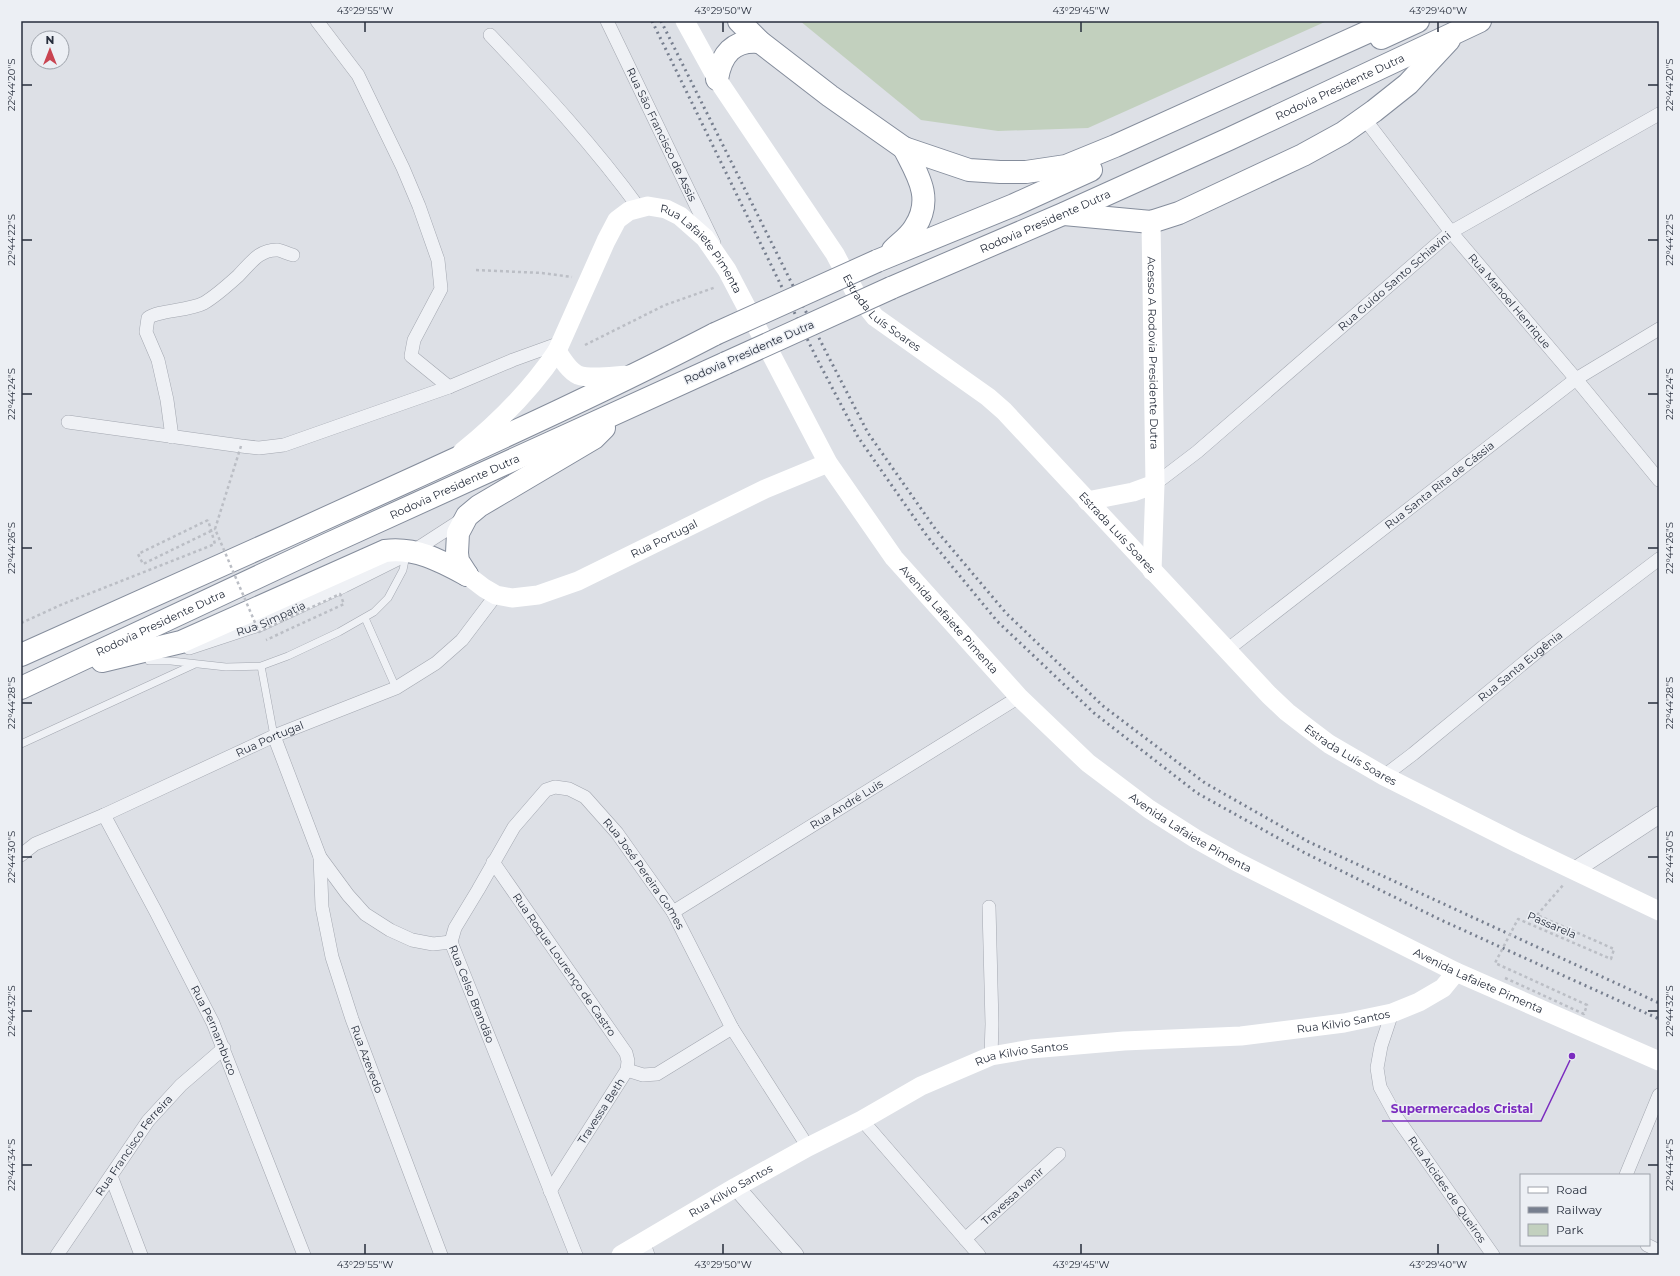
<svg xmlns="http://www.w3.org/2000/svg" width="1680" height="1276" viewBox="0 0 1680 1276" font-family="Montserrat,sans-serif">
<rect width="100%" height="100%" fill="#dde0e6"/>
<path fill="#c2d0be" d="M800,21H1327L1088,128L998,131L921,120Z"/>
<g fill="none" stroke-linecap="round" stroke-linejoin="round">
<g stroke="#a3a7b0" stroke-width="8">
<path id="service" d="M365,618L396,688
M149,661H171L226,667L261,666L288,656L339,632L374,612L388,598L403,570L406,555
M261,666L274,736
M21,744L195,664"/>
</g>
<g stroke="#a3a7b0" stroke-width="14">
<g id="minor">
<path d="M317,21L358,75L403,168L419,206L438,260L441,289L414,340L411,356L449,387"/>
<path id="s1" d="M607,21L714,243"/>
<path d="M490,35C542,90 594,146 639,208"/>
<path id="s2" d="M1364,118L1451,232L1576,379L1659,480"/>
<path d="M68,422L241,446L259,448L284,445L449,387L513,360L560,343"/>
<path d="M172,437L167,400L158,360L146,332L148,318C158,310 189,311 204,303C216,296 228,285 238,276C250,264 259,249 278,250C283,251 288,254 293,255"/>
<path id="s3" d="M1155,484L1197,452L1451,232L1659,114"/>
<path id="s4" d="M189,648L262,624L344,586L412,552L463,519"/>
<path id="s5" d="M1227,650L1576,379L1659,329"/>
<path d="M274,736L320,857L348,895L365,914L390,930L412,940L433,944L451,942"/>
<path id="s6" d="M1384,776L1413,754L1543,647L1659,559"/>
<path id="s7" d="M104,815L156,912L213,1023L304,1255"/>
<path id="s8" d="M21,855L35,844L104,815L274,736L396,688L436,663L462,640L496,595"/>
<path id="s9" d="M320,857L322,907L332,957L352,1019L441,1255"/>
<path id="s10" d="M493,862L626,1053L628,1061L627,1070L550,1191"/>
<path d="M989,907L992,1024L991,1056"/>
<path id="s11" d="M673,912L1019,697"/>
<path id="s12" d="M451,942L455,928L478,890L514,827L546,790L555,787L569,789L585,797L617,833L673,912L732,1028L808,1147"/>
<path id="s13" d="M451,942L576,1255"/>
<path id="s14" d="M1392,1013L1381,1046L1377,1068L1380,1087L1397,1118L1493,1255"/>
<path d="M627,1070L643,1075L657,1074L732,1028"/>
<path d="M862,1120L979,1255"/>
<path d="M1626,1175L1659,1095"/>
<path d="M111,1176L141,1255"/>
<path id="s15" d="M965,1239L1059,1154"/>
<path d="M643,1241L648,1255"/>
<path d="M1647,1245L1659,1251"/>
<path id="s16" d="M57,1255L148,1121L181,1085L224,1048"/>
</g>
</g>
<g stroke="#a3a7b0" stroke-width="18">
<path id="tertiary" d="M1575,870L1659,815
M736,1187L795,1255"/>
</g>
<g stroke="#858d9c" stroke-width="24">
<g id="motorway">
<path d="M739,21L760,42L830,96L904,148L969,170L1000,172H1026L1066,166L1115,146L1392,21"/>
<path d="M1381,38L1418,21"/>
<path d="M717,79C721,55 733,39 760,42"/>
<path d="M1064,214L1151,222L1179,213L1303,155L1343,133L1374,111L1408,84L1449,40"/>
<path d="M893,250C900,243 910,236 915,227C934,198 917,174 904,148"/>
<path d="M877,261L1014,205L1091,170"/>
<path id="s22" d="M891,288L1063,214L1229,139L1480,21"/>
<path d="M467,575L458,561L457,553L458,533L467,516L479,506L594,438L604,428"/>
<path d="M21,655C149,598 276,541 403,483C508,435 613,387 715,334"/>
<path d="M102,661L181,642L385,551C416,547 441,561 467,575"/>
<path id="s23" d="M21,688L326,545L726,363"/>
</g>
</g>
<path stroke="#bbbec5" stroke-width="2.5" stroke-dasharray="3 3" stroke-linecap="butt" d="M476,270L542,273L572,277
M585,345L665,305L716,287
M21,623L63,604L215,544L208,520
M1537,915L1564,884"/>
<use href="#service" stroke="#eff1f5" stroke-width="7"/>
<use href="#minor" stroke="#eff1f5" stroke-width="13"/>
<use href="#tertiary" stroke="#eff1f5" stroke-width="17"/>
<g stroke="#fff" stroke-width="19">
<path id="s17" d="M685,21L717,79L835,254L855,292L875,317L988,397L1004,411L1269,695L1287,712L1309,729L1329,744L1384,776L1517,843L1659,911"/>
<path id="s18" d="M1151,222L1155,484L1152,571"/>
<path d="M557,351C562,359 569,371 578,375C592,380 617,375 632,375"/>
<path id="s19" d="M462,452C498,423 531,390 557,351L606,241L617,220L629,211L648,206L666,209L680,216L705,238L727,270L828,463L894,558L1019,697L1088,763L1149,809L1196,839L1237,862L1456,972L1659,1061"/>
<path d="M1087,501L1133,492L1155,484"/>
<path id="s20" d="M467,575L484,588L496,595L512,598L538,595L578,581L765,489L828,463"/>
<path id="s21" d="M621,1255L736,1187L808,1147L862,1120L921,1086L991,1056L1031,1049L1124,1041L1241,1036L1344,1023L1392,1013L1419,1002L1443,988L1456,972"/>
</g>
<use href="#motorway" stroke="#fff" stroke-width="22"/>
<path stroke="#777f8f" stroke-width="3" stroke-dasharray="2 4" stroke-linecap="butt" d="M652,21L816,357L858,437L927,536L997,621L1094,713L1197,793L1305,853L1441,920L1659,1019
M661,21L825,350L868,433L936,530L1006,613L1103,706L1205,783L1309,842L1659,1003"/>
<g stroke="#858d9c" stroke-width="24" stroke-linecap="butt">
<path id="motorway-bridge" d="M715,334L877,261
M726,363L891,288"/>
</g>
<path stroke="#bbbec5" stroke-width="2.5" stroke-dasharray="3 3" stroke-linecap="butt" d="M241,446L215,529L259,632L340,594L344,604L266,640
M208,520L138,554L143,564L215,529
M1505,978L1584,1014L1587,1005L1495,963L1518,919L1611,959L1614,949L1537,915"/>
<use href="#motorway-bridge" stroke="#fff" stroke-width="22"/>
</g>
<path fill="none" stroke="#272e3c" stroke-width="1.5" d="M365,22V32M723,22V32M1081,22V32M1438,22V32M22,85H32M1648,85H1658M22,240H32M1648,240H1658M22,394H32M1648,394H1658M22,548H32M1648,548H1658M22,703H32M1648,703H1658M22,857H32M1648,857H1658M22,1011H32M1648,1011H1658M22,1165H32M1648,1165H1658M365,1244V1254M723,1244V1254M1081,1244V1254M1438,1244V1254"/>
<g text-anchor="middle" stroke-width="3" stroke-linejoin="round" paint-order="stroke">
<g font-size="11" fill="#272e3c" stroke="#eceff4">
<text dy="4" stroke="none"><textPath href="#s22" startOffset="492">Rodovia Presidente Dutra</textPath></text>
<text dy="4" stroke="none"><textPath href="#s1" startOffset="126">Rua São Francisco de Assis</textPath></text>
<text dy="4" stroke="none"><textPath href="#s22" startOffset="168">Rodovia Presidente Dutra</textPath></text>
<text dy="4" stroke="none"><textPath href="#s19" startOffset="390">Rua Lafaiete Pimenta</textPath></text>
<text dy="4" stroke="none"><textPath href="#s3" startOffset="314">Rua Guido Santo Schiavini</textPath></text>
<text dy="4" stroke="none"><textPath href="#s2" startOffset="234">Rua Manoel Henrique</textPath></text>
<text dy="4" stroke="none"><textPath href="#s17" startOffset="354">Estrada Luís Soares</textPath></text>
<text transform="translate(749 352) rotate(-24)" y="4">Rodovia Presidente Dutra</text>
<text dy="4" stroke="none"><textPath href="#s18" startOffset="131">Acesso A Rodovia Presidente Dutra</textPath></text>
<text dy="4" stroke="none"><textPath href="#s5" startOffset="269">Rua Santa Rita de Cássia</textPath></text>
<text dy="4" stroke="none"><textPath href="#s23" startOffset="478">Rodovia Presidente Dutra</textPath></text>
<text dy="4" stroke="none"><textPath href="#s17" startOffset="678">Estrada Luís Soares</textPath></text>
<text dy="4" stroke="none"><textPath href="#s20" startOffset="216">Rua Portugal</textPath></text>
<text dy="4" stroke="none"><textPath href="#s4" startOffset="87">Rua Simpatia</textPath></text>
<text dy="4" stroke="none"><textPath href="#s19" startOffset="840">Avenida Lafaiete Pimenta</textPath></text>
<text dy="4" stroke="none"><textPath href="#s23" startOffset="154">Rodovia Presidente Dutra</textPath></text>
<text dy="4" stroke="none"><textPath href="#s6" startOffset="175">Rua Santa Eugênia</textPath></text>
<text dy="4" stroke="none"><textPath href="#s8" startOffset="275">Rua Portugal</textPath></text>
<text dy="4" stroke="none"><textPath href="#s17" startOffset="1002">Estrada Luís Soares</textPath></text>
<text dy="4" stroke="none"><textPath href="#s11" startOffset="204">Rua André Luis</textPath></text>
<text dy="4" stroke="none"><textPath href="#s19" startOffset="1164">Avenida Lafaiete Pimenta</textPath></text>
<text dy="4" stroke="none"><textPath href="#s12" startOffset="319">Rua José Pereira Gomes</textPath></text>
<text transform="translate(1552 925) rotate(23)" y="4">Passarela</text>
<text dy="4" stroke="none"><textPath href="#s10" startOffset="125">Rua Roque Lourenço de Castro</textPath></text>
<text dy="4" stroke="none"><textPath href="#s19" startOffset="1488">Avenida Lafaiete Pimenta</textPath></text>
<text dy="4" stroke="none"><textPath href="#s13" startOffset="56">Rua Celso Brandão</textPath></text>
<text dy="4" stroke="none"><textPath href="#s21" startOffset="775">Rua Kilvio Santos</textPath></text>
<text dy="4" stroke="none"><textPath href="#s7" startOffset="242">Rua Pernambuco</textPath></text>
<text dy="4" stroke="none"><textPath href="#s21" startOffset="451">Rua Kilvio Santos</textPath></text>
<text dy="4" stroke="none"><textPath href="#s9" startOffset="209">Rua Azevedo</textPath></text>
<text transform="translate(601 1111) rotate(-57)" y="4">Travessa Beth</text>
<text dy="4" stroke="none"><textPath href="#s16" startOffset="134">Rua Francisco Ferreira</textPath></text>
<text dy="4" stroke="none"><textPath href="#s14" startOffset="199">Rua Alcides de Queiros</textPath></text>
<text dy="4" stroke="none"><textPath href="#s21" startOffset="127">Rua Kilvio Santos</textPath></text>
<text dy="4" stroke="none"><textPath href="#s15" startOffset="64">Travessa Ivanir</textPath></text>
</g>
</g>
<path fill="none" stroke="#7b2cbf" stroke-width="1.5" d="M1572 1056L1541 1121H1382"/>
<circle fill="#7b2cbf" stroke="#eceff4" stroke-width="1.5" cx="1572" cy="1056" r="4"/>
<g font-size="12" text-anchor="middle" font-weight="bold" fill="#7b2cbf" stroke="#eceff4" stroke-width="3" stroke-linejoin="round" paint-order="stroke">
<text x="1462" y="1113">Supermercados Cristal</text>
</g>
<rect width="1680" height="1276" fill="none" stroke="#eceff4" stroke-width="44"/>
<rect x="1520" y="1174" width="130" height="72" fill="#eceff4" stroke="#9da2aa"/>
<rect x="1528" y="1187" width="20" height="6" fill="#ffffff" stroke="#9da2aa"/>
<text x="1556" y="1194" font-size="12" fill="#272e3c">Road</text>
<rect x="1528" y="1207" width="20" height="6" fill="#777f8f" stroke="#9da2aa"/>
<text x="1556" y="1214" font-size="12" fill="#272e3c">Railway</text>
<rect x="1528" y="1224" width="20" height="12" fill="#c2d0be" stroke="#9da2aa"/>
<text x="1556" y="1234" font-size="12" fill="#272e3c">Park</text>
<g transform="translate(50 50)"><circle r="19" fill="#eceff4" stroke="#9da2aa"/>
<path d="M0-3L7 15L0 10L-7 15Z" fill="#c94451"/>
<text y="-6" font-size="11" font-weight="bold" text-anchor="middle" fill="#272e3c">N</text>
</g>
<rect x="22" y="22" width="1636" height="1232" fill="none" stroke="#272e3c" stroke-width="1.5"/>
<g font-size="10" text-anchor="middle" fill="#272e3c">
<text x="365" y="14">43°29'55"W</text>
<text x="723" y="14">43°29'50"W</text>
<text x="1081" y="14">43°29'45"W</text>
<text x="1438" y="14">43°29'40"W</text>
<text transform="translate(11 85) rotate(-90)" y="4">22°44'20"S</text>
<text transform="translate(1669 85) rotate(-90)" y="4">22°44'20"S</text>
<text transform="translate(11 240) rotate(-90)" y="4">22°44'22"S</text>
<text transform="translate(1669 240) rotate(-90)" y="4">22°44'22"S</text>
<text transform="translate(11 394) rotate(-90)" y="4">22°44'24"S</text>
<text transform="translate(1669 394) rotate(-90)" y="4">22°44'24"S</text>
<text transform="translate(11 548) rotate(-90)" y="4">22°44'26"S</text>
<text transform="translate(1669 548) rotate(-90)" y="4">22°44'26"S</text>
<text transform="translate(11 703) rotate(-90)" y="4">22°44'28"S</text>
<text transform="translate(1669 703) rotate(-90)" y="4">22°44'28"S</text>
<text transform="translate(11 857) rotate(-90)" y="4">22°44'30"S</text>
<text transform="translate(1669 857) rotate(-90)" y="4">22°44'30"S</text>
<text transform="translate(11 1011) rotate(-90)" y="4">22°44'32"S</text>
<text transform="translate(1669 1011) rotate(-90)" y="4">22°44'32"S</text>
<text transform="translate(11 1165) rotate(-90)" y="4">22°44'34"S</text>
<text transform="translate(1669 1165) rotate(-90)" y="4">22°44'34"S</text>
<text x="365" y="1268">43°29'55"W</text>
<text x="723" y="1268">43°29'50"W</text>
<text x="1081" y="1268">43°29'45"W</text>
<text x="1438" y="1268">43°29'40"W</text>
</g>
</svg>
